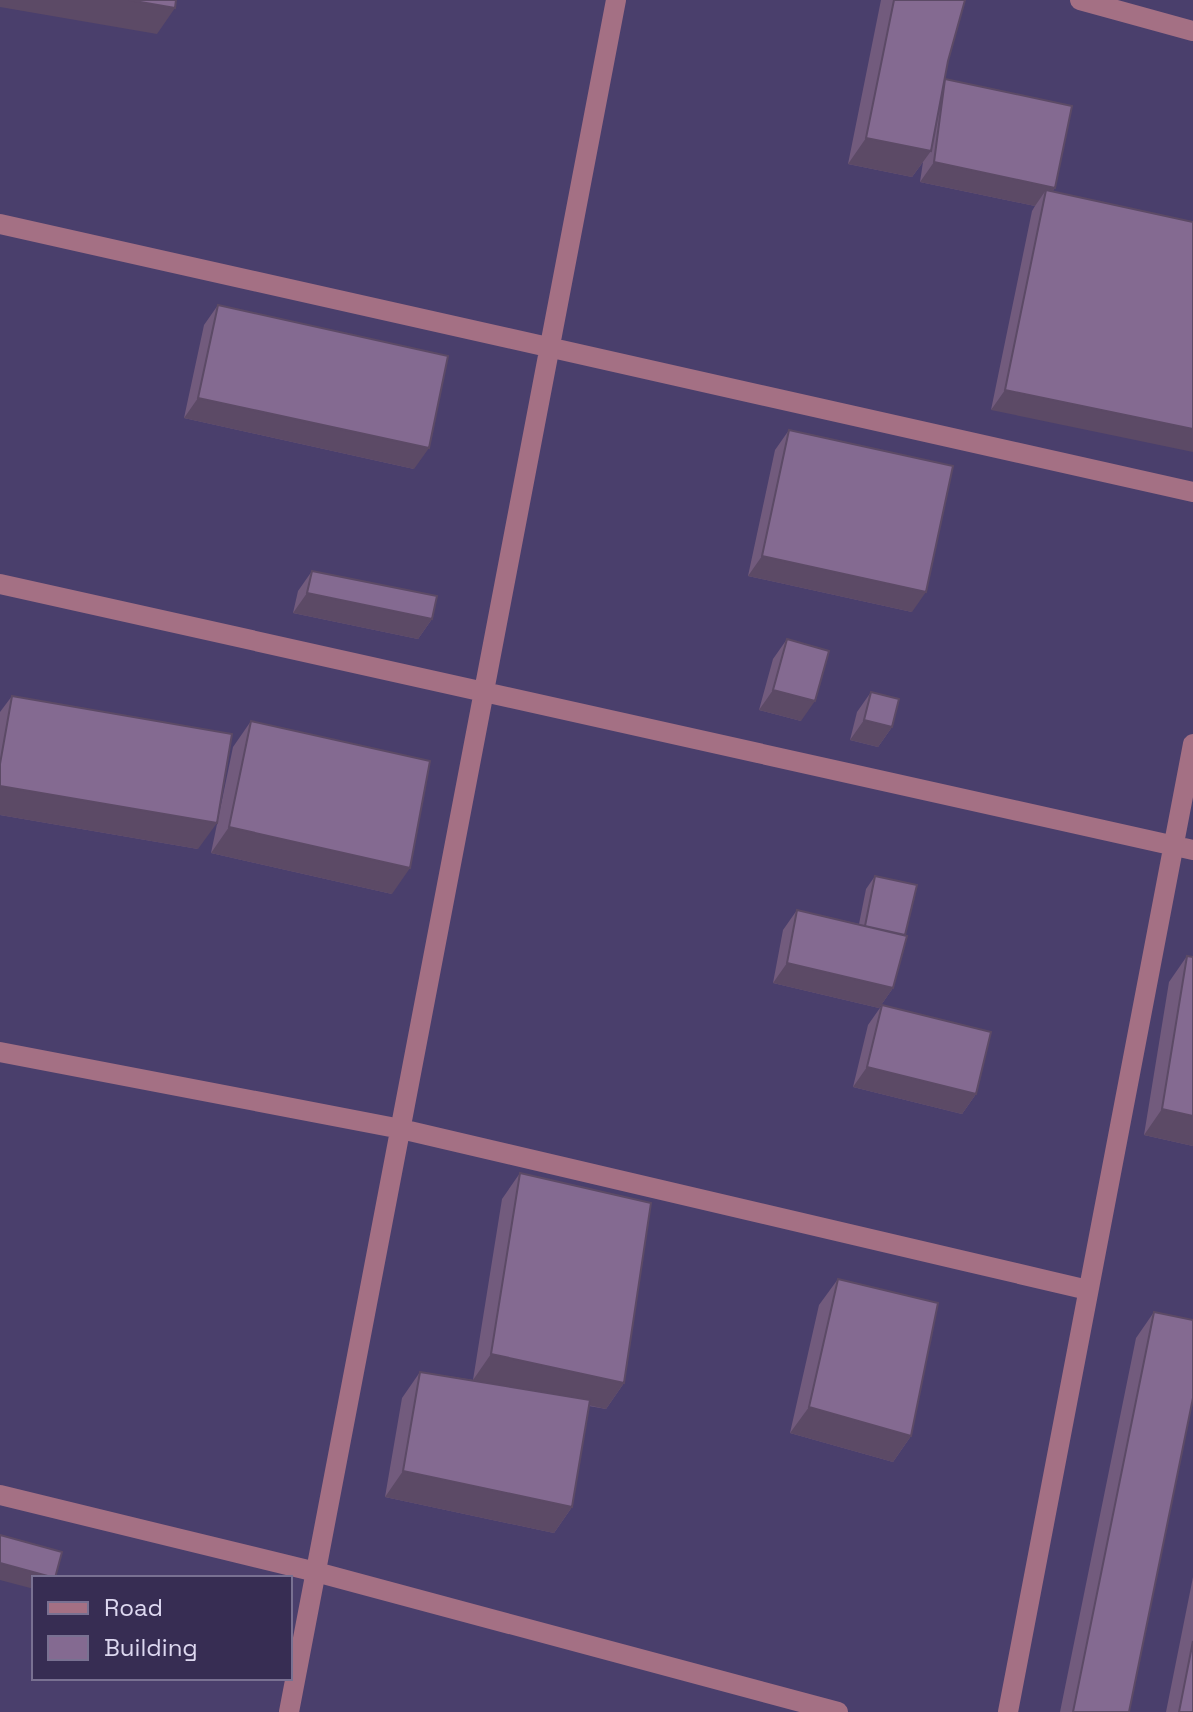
<svg xmlns="http://www.w3.org/2000/svg" width="1193" height="1712" viewBox="0 0 1193 1712" font-family="'Space Grotesk',sans-serif">
<rect width="100%" height="100%" fill="#41375e"/>
<path fill="#4a3f6c" fill-rule="evenodd" d="M0,0H1193V1712H0ZM34,1578H290V1678H34Z"/>
<g fill="none" stroke-linecap="round" stroke-linejoin="round">
<path stroke="#a47084" stroke-width="20" d="M1080,0L1193,31
M0,224L1193,492
M0,584L1193,850
M0,1052L401,1129L1088,1290
M0,1495L316,1572L838,1712
M289,1712L616,0
M1008,1712L1193,744"/>
</g>
<path fill="#725b7d" d="M881,0H965L948,61L944,80L1055,188L1052,192L1193,222L991,410L1032,211L1035,206L920,182L923,162L912,177L848,164Z
M218,305L414,469L184,418L204,325Z
M789,430L912,612L748,576L775,450Z
M312,571L432,619L418,639L293,613L298,591Z
M787,639L801,721L759,710L773,659Z
M871,692L892,727L878,747L850,740L857,712Z
M12,696L198,849L0,815V712Z
M251,721L392,894L211,853L233,747Z
M875,876L893,988L879,1008L773,983L783,930L797,910L859,924L866,889Z
M1187,956L1193,957V1146L1144,1135L1169,982Z
M882,1005L976,1094L962,1114L853,1087L868,1025Z
M520,1173L624,1383L606,1409L589,1406L572,1507L554,1533L385,1497L402,1398L420,1372L473,1380L502,1199Z
M838,1279L911,1436L893,1462L790,1433L819,1305Z
M1154,1312L1129,1712H1060L1136,1338Z
M1193,1577V1712H1166Z"/>
<path fill="#5c4a66" d="M0,0H129L175,8L157,34L0,7Z
M866,138L931,151L912,177L848,164Z
M934,162L1055,188L1043,205L1046,190L1035,206L920,182Z
M1005,390L1193,429V452L991,410Z
M198,398L429,448L414,469L184,418Z
M762,556L926,592L912,612L748,576Z
M307,593L432,619L418,639L293,613Z
M773,690L815,701L801,721L759,710Z
M864,720L892,727L878,747L850,740Z
M0,786L217,823L198,849L0,815Z
M229,827L410,868L392,894L211,853Z
M787,963L893,988L879,1008L773,983Z
M867,1067L976,1094L962,1114L853,1087Z
M1162,1109L1193,1116V1146L1144,1135Z
M491,1354L624,1383L606,1409L473,1380Z
M809,1407L911,1436L893,1462L790,1433Z
M403,1471L572,1507L554,1533L385,1497Z
M0,1563L54,1578H34V1589L0,1580Z"/>
<path fill="#846a91" stroke="#5c4a66" stroke-width="2" d="M129,0H176L175,8Z
M894,0H965L948,61L931,151L866,138Z
M945,79L1072,106L1055,188L934,162Z
M1046,190L1193,222V429L1005,390Z
M218,305L448,356L429,448L198,398Z
M789,430L953,466L926,592L762,556Z
M312,571L437,596L432,619L307,593Z
M787,639L829,651L815,701L773,690Z
M871,692L899,699L892,727L864,720Z
M12,696L232,734L217,823L0,786V764Z
M251,721L430,761L410,868L229,827Z
M875,876L917,885L905,935L865,926Z
M797,910L907,936L893,988L787,963Z
M1187,956L1193,957V1116L1162,1109Z
M882,1005L991,1032L976,1094L867,1067Z
M520,1173L651,1203L624,1383L491,1354Z
M838,1279L938,1303L911,1436L809,1407Z
M1154,1312L1193,1320V1398L1129,1712H1073Z
M420,1372L590,1400L572,1507L403,1471Z
M0,1535L62,1552L55,1578L0,1563Z
M1193,1641V1712H1179Z"/>
<rect x="32" y="1576" width="260" height="104" fill="#372d53" stroke="#797192" stroke-width="2"/>
<rect x="48" y="1602" width="40" height="12" fill="#a47084" stroke="#797192" stroke-width="2"/>
<text x="104" y="1616" font-size="24" fill="#ddd8f0">Road</text>
<rect x="48" y="1636" width="40" height="24" fill="#846a91" stroke="#797192" stroke-width="2"/>
<text x="104" y="1656" font-size="24" fill="#ddd8f0">Building</text>
</svg>
